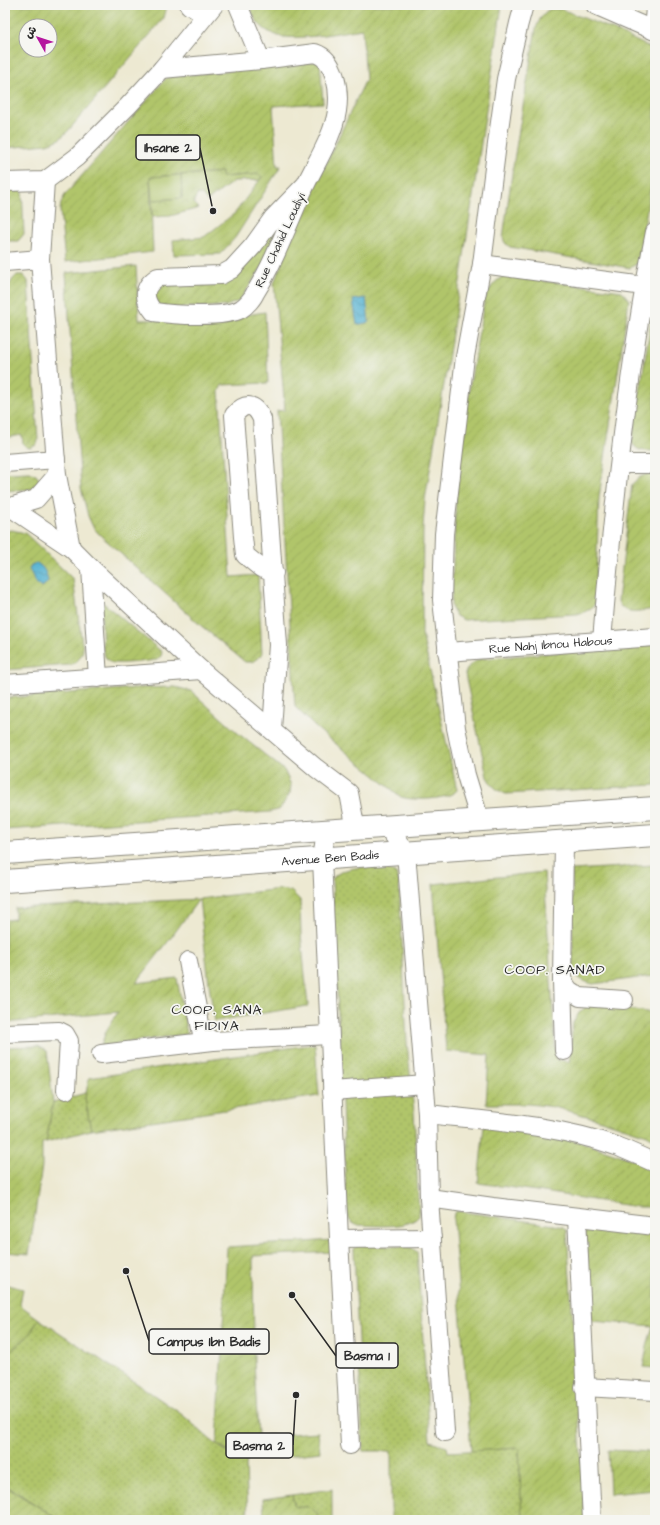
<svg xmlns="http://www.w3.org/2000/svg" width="660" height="1525" viewBox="0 0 660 1525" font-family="'Architects Daughter','Playpen Sans Arabic',sans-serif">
<defs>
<pattern id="grass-dots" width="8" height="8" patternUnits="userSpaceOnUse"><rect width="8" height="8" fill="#b0c56a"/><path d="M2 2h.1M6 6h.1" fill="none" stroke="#98a95c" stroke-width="1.8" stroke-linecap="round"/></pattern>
<pattern id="park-crowns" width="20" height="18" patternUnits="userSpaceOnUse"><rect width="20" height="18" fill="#b0c56a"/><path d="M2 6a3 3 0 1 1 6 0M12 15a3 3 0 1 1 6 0" fill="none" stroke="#98a95c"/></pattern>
<pattern id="garden-furrows" width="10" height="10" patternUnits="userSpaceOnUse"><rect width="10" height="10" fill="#b0c56a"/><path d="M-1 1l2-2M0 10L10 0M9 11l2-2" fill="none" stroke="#98a95c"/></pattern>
<pattern id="water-waves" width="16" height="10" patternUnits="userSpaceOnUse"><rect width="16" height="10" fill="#53b1d1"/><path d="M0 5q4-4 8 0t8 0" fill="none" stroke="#4590aa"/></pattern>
</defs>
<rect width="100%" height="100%" fill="#f6f6f2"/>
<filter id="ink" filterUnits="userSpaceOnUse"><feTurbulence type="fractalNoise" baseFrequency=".025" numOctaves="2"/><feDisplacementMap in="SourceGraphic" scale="8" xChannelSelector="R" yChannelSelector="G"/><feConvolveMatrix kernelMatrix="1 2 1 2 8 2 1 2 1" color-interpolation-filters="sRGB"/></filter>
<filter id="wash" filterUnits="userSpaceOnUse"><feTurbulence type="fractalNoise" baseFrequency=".012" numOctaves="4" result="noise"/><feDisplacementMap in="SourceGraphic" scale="16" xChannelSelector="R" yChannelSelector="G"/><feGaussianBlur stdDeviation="0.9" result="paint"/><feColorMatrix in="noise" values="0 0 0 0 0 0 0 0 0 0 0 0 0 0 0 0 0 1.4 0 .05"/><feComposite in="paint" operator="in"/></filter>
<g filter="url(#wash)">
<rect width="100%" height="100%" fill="#ede9d2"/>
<path fill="url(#grass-dots)" stroke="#6e784a" d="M383,866L396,874L399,882L407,1043L414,1112L419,1216C408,1230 373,1225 356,1225L350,1221L347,1214L332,879C343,865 368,868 383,866Z
M86,1093L85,1098L91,1130L46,1142L53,1102Z
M358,1245L411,1247L417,1252L430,1441L447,1446L448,1452L519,1448L522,1520H391V1451H363L354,1249Z
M39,1319C85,1350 132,1379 177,1411C199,1426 219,1455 247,1458L246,1465L248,1520H60L5,1485V1356L29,1335Z
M332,1489V1520H317L318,1514L295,1508L292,1495Z"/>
<path fill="url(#park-crowns)" stroke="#6e784a" d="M222,172L223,177L259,174L262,176L260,180L234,181L207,201L202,195L198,194L194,200V203L199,208L170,216L152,217V200L182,198L181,175Z"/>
<path fill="url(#garden-furrows)" stroke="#6e784a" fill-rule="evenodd" d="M5,5H165L166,10L164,18L68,131L58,140L47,144L5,148ZM26,26H50V50H26Z
M250,5H502L449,354L425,500L423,527L422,634L457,790C450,800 413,801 401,797L314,726L295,707L277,411L285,410L274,283L292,236L366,79L362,29C336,33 309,39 283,37C275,36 264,30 259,24C254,19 252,12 250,5Z
M550,9H561L614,30L655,50V161L638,263L630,268L510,247L505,243L503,238L513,166L536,28C540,19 542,13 550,9Z
M320,61L323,103L273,106L277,166H281L235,238L220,254L174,255L173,240L204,237L235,213L262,177L259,174L222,177V172L150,177L153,252L65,262L60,210L61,203L65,195L167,77Z
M5,187H22L24,234L18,241H5Z
M288,212L267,260L239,301L226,306L174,308L157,305L154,289L157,285L223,280Z
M136,266L139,320L227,318L265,312L268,383L222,385L219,391L231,577L258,575L262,655L252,662H245L199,624L99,534L93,527L88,516L81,488L66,273Z
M17,275H23L28,281L38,441L36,445L30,448L26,447L23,444L22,435L5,438V292L13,279Z
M504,276L622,291L629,300L599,497L595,604C590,610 585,612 577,614L464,620L456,616L451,607L456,496L469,390L484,302C488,291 493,281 504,276Z
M655,295V451C646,451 637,452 632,443Z
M30,472L36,475L39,479C38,484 36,487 31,489L5,491V473Z
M647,474H655V609C643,610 623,617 618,601L632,484L640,477Z
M12,530L25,533L73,579L83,650C80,658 78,662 70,665L5,670V531Z
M101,601L162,652L161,656L157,660C148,661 116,665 110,662C106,659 105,656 103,652Z
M655,644V785L506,794C496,790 492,786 487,777L465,674C468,665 472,663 480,659Z
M175,687L191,691L239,734L284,770L291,785L290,793L280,809L270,812L5,830V698L136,688Z
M655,865V1140L647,1135L601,1120L554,1107L529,1104H486L489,1055L446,1051L433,884L544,872L556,1059L569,1062L573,1023L579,1013L588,1005L601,1004L653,1013L654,992L653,976L593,984C584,982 577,978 573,970L572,870Z
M280,889L291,891L300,900L301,934L308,1006L215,1021L210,992L199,899L170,939L136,983L177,978L187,1034L101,1046L106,1031L118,1012L5,1023V920L15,919V908L199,899Z
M315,1044L319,1096L91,1130L85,1098L89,1078Z
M38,1046L47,1051L53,1102L46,1142L42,1143V1166L30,1248L29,1254L5,1252V1047Z
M484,1126L581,1142L655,1167V1207H637L544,1192L478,1183Z
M457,1211L554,1225L564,1227L567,1230L585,1520H522L519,1448L471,1451L453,1219L454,1213Z
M588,1226L655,1233V1368L643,1367L648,1342L653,1326L592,1321L585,1231Z
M333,1240L334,1252L253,1256L254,1360L258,1436L318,1432L320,1452L263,1459L239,1457L217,1444L227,1247Z
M5,1284L23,1289L20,1305L39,1319L29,1335L5,1356Z
M608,1450L655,1452V1490L610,1494Z
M5,1485L8,1488L60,1520H5Z
M292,1495L295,1507H310L318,1514L317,1520H264L263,1499Z"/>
<path fill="#b0c56a" stroke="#6e784a" d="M181,175L182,198L152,200L150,177Z"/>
<path fill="url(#water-waves)" stroke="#3f6e7e" d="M366,298L369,322L357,325L353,300Z
M36,563C44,566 47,574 48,582L42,587L37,585L29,569L31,565Z"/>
</g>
<g filter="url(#ink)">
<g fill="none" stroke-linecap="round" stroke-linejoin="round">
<g stroke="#8c8a7e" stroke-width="20">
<g id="street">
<path d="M189,5L205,15"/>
<path d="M238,5L261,60"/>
<path d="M595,5L655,31"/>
<path d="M653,30L655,8"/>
<path d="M162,69L261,60L315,53C336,60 340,91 337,111C333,137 316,162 305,186C289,221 276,259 255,293C253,298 246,306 241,309C225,318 173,315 154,312C143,299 142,287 158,277L221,275L232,269L253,246L273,218L306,184"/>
<path d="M45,181L40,259L57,475L71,548"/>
<path d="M5,182L45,181L77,157L128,106L162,69L214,5"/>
<path d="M5,262L40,259"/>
<path d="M482,264L644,286"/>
<path d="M5,463L56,459"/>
<path d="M620,464H655"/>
<path d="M5,507H10L71,548L91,568L201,670L316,768L349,793L356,830"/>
<path d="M10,507L36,499L57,475"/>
<path d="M91,568L98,678"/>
<path d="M602,641C613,504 628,367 655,232"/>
<path id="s1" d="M447,652L655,637"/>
<path d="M5,684L201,670"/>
<path d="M272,729L278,645L262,419C255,403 245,402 234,415L243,537L245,555L261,568L274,573"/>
<path d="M480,821L466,775L456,728L442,600L444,534L465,357L482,264L497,144L506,79L519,23L524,5"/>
<path d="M388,828L406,852L427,1114L429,1198L445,1432"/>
<path d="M326,832L322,859L339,1239L350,1445"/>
<path d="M564,842L562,980L569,990L580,997L624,1000"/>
<path d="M188,961L202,1034L213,1041L329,1035"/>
<path d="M562,980L564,1051"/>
<path d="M5,1033L59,1031L65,1034L69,1041L66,1090"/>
<path d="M101,1054L213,1041"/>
<path d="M332,1091L425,1084"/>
<path d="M427,1114C490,1121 555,1125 616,1146C629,1151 642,1157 655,1163"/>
<path d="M429,1198L493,1207L655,1226"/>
<path d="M577,1217L592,1520"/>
<path d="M339,1239L432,1238"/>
<path d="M584,1387L655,1391"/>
</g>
</g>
<g stroke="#8c8a7e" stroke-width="24">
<g id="secondary">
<path d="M5,853L655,808"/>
<path id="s2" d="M5,881L655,835"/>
</g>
</g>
<use href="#street" stroke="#fff" stroke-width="18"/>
<use href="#secondary" stroke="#fff" stroke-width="22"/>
</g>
</g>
<g text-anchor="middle" stroke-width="3.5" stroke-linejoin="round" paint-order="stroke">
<g font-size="12" fill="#2b2b2b" stroke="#f6f6f2">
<text transform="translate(280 240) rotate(-65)" y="4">Rue Chahid Loudiyi</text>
<text dy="4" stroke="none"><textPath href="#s1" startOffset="104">Rue Nahj Ibnou Habous</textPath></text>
<text dy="4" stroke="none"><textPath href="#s2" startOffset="326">Avenue Ben Badis</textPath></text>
</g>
<g font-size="14" letter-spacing="1" fill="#2b2b2b" stroke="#f6f6f2">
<text x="555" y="974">COOP. SANAD</text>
<text x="217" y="1014">COOP. SANA<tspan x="217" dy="16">FIDIYA</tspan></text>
</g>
</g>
<path fill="none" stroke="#2b2b2b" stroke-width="1.5" d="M213 211L200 148M126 1271L149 1341M292 1295L336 1356M296 1395L293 1445"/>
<g fill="#2b2b2b" stroke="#f6f6f2" stroke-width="1.5">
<circle cx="213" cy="211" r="4"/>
<circle cx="126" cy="1271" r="4"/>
<circle cx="292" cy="1295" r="4"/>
<circle cx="296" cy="1395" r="4"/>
</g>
<g fill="#f6f6f2" stroke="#2b2b2b" stroke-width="1.5">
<rect x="136" y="135" width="64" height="25" rx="4"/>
<rect x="149" y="1329" width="120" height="25" rx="4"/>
<rect x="336" y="1343" width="62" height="25" rx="4"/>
<rect x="226" y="1433" width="67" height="25" rx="4"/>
</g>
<g font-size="13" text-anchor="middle" font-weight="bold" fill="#2b2b2b">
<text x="168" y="152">Ihsane 2</text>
<text x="209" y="1346">Campus Ibn Badis</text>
<text x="367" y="1360">Basma 1</text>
<text x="259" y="1450">Basma 2</text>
</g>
<rect width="660" height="1525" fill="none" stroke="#f6f6f2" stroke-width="20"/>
<g transform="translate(38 38) rotate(309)"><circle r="19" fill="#f6f6f2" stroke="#a5a5a2"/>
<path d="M0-3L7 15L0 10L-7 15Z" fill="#b5179e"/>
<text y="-6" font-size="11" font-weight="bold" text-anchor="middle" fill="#2b2b2b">ش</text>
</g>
</svg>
